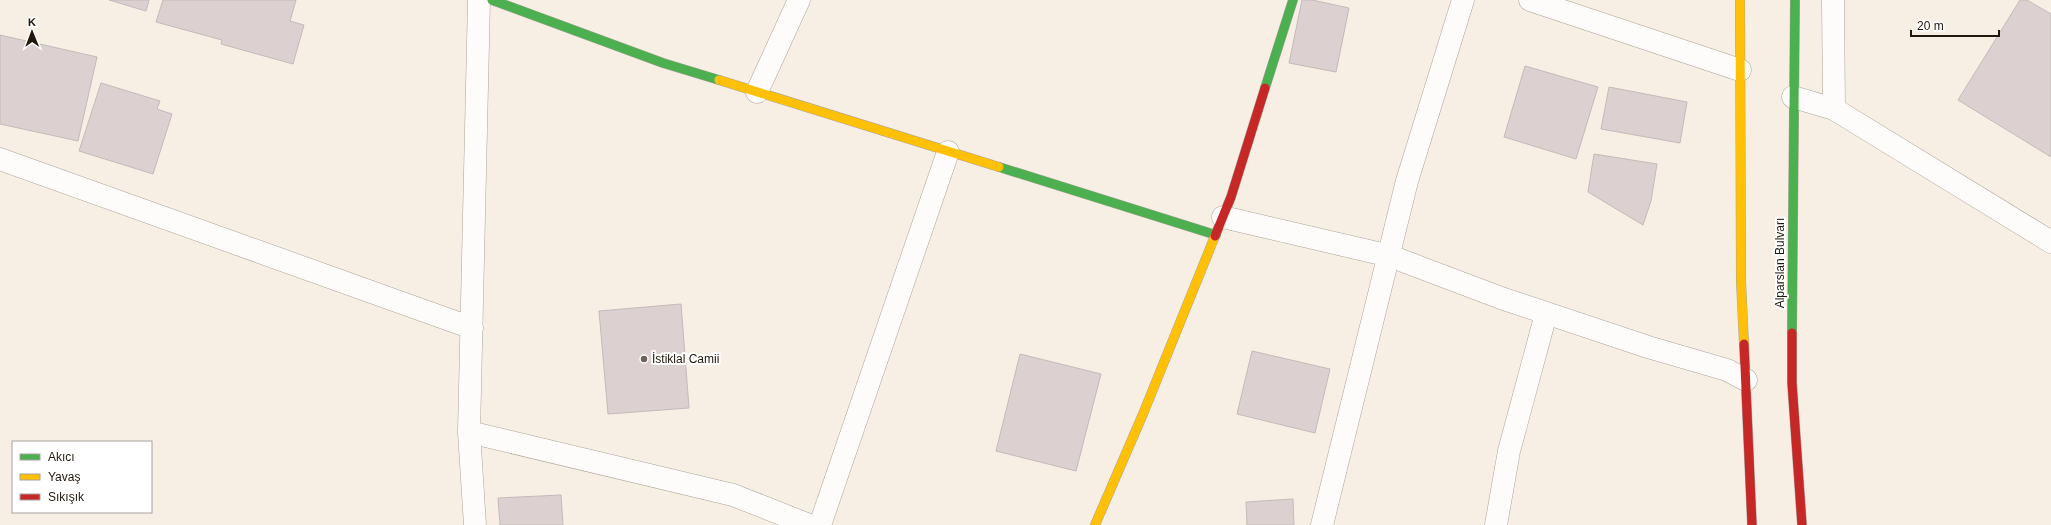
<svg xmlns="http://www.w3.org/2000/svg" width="2051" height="525" viewBox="0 0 2051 525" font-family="Arial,sans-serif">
<rect width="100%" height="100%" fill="#f7eee4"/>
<path fill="#dcd1d0" stroke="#c4bab9" d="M109,0H149L146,11Z
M163,0H296L290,21L304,25L293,64L221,44L222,40L156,22Z
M1302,0H1312L1349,8L1336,72L1289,63Z
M2020,0H2027L2051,14V157L1958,100Z
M0,35L97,57L78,141L0,124Z
M1525,66L1598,87L1576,159L1504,137Z
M101,83L160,101L157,109L172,114L153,174L79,151Z
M1609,87L1687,102L1680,143L1601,129Z
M1594,154L1657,164L1651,201L1643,225L1588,192Z
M681,304L689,408L608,414L599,311Z
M1252,351L1330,369L1315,433L1237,414Z
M1020,354L1101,374L1076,471L996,451Z
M561,495L563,525H500L498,498Z
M1293,499L1294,525H1247L1246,502Z"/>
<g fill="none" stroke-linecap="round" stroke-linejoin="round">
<g stroke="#aca49a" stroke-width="23">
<path id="street" d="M1530,0L1740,70
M1833,0L1834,109
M757,92L799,0
M1793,97L1834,109L2051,242
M0,159L472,328
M1223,217L1390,256L1501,298L1648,347L1727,370L1746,380
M469,432L733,495L809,525
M475,525L469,432L479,0
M820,525L948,152
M1322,525L1407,181L1463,0
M1496,525L1509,451L1546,314"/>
</g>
<g stroke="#aca49a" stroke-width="10">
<path id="fast" d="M492,0L663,63L719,80
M1265,88L1293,0
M999,167L1216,235
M1792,333L1795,0"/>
</g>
<g stroke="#aca49a" stroke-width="10">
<path id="slow" d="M1740,0L1741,281L1744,344
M719,80L999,167
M1095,525L1143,414L1215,236"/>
</g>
<g stroke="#aca49a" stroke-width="10">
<path id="jam" d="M1215,236L1231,197L1265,88
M1792,333V383L1802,525
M1744,344L1752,525"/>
</g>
<use href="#street" stroke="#fefcfb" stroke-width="22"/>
<use href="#fast" stroke="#4caf50" stroke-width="9"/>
<use href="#slow" stroke="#ffc107" stroke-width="9"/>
<use href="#jam" stroke="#c62828" stroke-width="9"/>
</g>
<circle fill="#6c6258" stroke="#fff" stroke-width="1.5" cx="644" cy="359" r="4"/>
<g text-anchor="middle" stroke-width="4" stroke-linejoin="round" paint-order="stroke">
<g font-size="12" fill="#21170c" stroke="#fff">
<text transform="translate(1780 263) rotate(-90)" y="4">Alparslan Bulvarı</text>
</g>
<g font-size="12" fill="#21170c" stroke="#fff" text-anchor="start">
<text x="652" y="363">İstiklal Camii</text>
</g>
</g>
<rect x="12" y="441" width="140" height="72" fill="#ffffff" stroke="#a6a29e"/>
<rect x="20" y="454" width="20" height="6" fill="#4caf50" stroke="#a6a29e"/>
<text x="48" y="461" font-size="12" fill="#21170c">Akıcı</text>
<rect x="20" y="474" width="20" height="6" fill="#ffc107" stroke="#a6a29e"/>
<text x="48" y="481" font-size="12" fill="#21170c">Yavaş</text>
<rect x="20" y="494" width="20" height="6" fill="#c62828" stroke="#a6a29e"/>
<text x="48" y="501" font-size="12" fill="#21170c">Sıkışık</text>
<g transform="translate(32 32) rotate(359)" stroke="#ffffff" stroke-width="3" paint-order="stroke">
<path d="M0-3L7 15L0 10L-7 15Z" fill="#21170c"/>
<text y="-6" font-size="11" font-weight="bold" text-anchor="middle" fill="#21170c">K</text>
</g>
<path d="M1911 30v6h88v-6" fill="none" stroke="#21170c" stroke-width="2"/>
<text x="1917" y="30" font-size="12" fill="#21170c" stroke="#ffffff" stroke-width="3" paint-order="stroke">20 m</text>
</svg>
